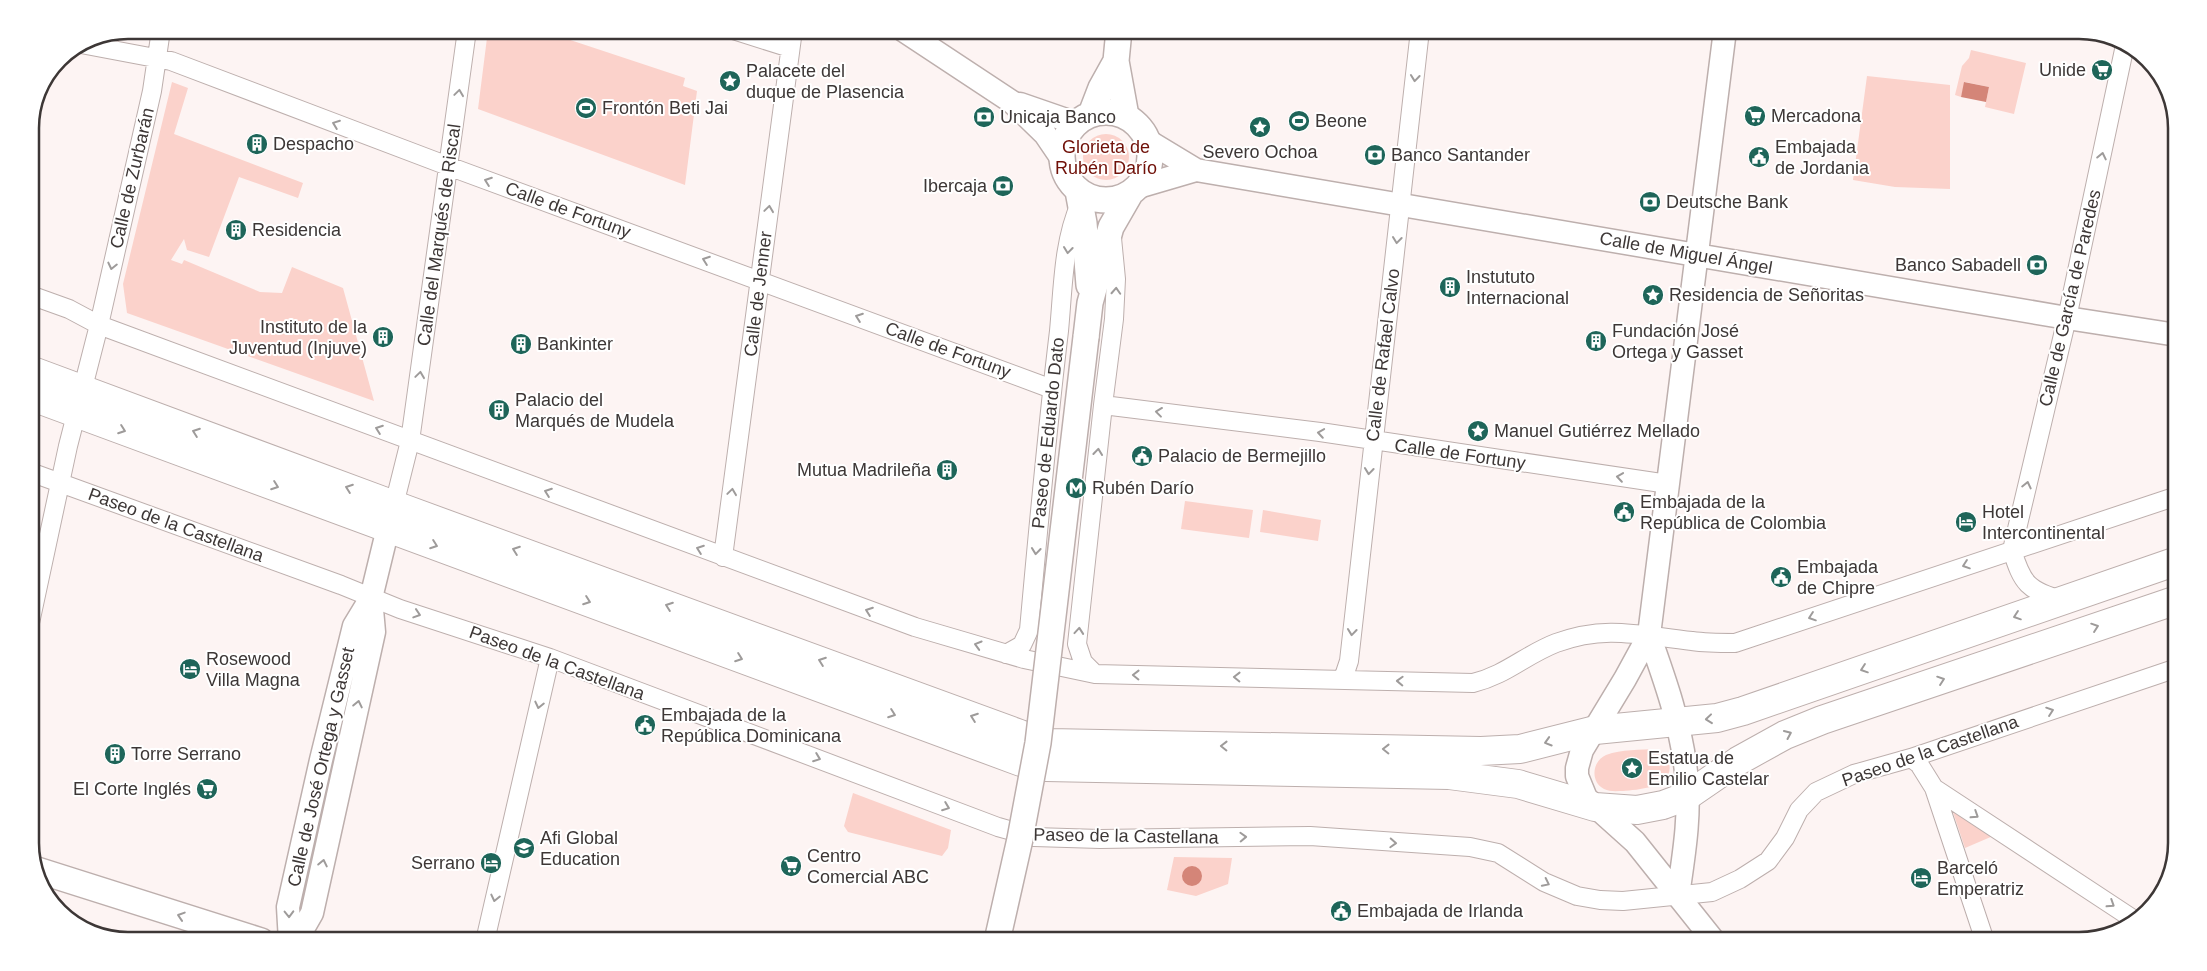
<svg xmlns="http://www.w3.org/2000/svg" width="2207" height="971" viewBox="0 0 2207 971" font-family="Arial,sans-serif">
<rect width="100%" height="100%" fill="#fdf4f3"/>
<path fill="#fbd2cb" d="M488,30H540L685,78L683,86L697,91L685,185L478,109Z
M1971,50L2026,63L2014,114L1985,107L1989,87L1965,82L1961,97L1955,95L1962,66L1969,58Z
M1867,76L1950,85V189L1895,187L1853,180Z
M172,82L188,88L174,134L303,183L298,198L239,177L209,257L187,250L184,239L171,260L182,264L184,260L260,292L282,293L292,267L343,288L374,401L127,313L123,284Z
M1083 157a23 23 0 1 1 46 0a23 23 0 1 1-46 0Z
M1185,501L1253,510L1249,538L1181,529Z
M1263,510L1321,520L1318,541L1260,532Z
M1656,749C1662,752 1667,756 1669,763C1675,787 1639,790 1623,791C1617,791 1610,792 1604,789C1590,782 1592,761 1606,755C1622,749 1640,750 1656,749Z
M853,793L951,830L948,848L942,856L848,832L844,826Z
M1953,812L1993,836L1965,848Z
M1174,857L1232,858L1228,884L1196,896L1167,890Z"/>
<path fill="#d48578" d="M1964,82L1989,87L1986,102L1961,97Z
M1182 876a10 10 0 1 1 20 0a10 10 0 1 1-20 0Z"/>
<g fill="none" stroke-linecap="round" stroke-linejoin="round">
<g stroke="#bdafad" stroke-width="20">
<path id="minor" d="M733,30L790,48
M81,44L171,61L448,166L1052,389
M30,295L69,309L99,325L915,627L1024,659L1095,674L1473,683C1506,675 1525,655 1556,643C1607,624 1642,636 1692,641C1706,643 1721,643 1735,643L2177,496
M1103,405L1320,432L1668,484
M30,472L341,585L400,609L550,658L998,827L1034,837L1100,839L1310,836L1470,847L1498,853L1544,882L1577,896L1600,900L1623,901L1712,892L1740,879L1768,861L1785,838L1799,810L1816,792L1854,774L1911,758L2177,668
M392,513L410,441L467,30
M723,557L793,30
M2062,600C2028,591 2022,583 2012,550L2067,318L2125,45
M30,623L68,446L99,325L152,91L161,30
M1006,654L1022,645L1029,630C1038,530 1047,430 1059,331C1063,289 1063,242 1080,204
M1095,674L1083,662L1077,644L1103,405L1114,319L1116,279L1112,238
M1343,679L1349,661L1420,30
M1911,758L1919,764L1934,788L1985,941
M1934,788L2136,921
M485,941L550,658"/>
</g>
<g stroke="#bdafad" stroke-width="25">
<path id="tertiary" d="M903,30L1012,102L1045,134L1062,159
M1020,104L1075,123
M1148,141L1196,170L2067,318L2177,335
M1138,187L1196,170
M1649,635C1665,680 1681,725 1686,772C1691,813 1684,854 1678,895
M290,941L288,907L321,760L354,626L371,598L388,528
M296,941L312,913L374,632L371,598
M1714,941L1635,842L1586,798L1577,776V768L1582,750L1625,679L1649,635L1725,30"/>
</g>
<g stroke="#bdafad" stroke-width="28">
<path id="secondary" d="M1119,30L1116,61L1126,116
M1062 156a44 44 0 1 1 88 0a44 44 0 1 1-88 0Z
M1091,114L1101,88L1116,61
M1078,191L1084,223L1089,285
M1086,337L1090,303L1111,227L1130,194
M37,870L261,941"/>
</g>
<g stroke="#bdafad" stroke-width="30">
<path id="trunk" d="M30,370L394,505L1020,734L1049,743L1481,751L1520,749L1595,730L1717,718L1743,711L2177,561
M30,396L1021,762L1046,767L1449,775L1518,784L1595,807L1637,810L1663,805L1687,796L1738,761L1785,735L1822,720L2177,600"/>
</g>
<use href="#minor" stroke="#fff" stroke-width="18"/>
<use href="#tertiary" stroke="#fff" stroke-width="22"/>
<use href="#secondary" stroke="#fff" stroke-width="25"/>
<use href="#trunk" stroke="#fff" stroke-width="28"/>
<g stroke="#bdafad" stroke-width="28" stroke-linecap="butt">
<path id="secondary-bridge" d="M997,941L1020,839L1038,743L1086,337"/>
</g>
<use href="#secondary-bridge" stroke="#fff" stroke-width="25"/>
</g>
<defs><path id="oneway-chevron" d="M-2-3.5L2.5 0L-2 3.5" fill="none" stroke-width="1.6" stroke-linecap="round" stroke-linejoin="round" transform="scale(1.25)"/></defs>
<g stroke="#9e9b9a">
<use href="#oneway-chevron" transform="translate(1415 78) rotate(96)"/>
<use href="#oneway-chevron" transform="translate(459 93) rotate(-82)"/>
<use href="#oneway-chevron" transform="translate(336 124) rotate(-159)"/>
<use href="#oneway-chevron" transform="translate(2102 156) rotate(-78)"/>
<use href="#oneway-chevron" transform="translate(488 181) rotate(-160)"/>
<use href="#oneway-chevron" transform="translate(769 209) rotate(-82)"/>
<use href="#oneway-chevron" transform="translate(1397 240) rotate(97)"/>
<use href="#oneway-chevron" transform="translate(1068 250) rotate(97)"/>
<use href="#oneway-chevron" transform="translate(706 260) rotate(-160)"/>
<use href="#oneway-chevron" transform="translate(112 266) rotate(103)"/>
<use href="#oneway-chevron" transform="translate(1116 291) rotate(-87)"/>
<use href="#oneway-chevron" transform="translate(859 317) rotate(-160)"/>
<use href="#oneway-chevron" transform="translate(420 375) rotate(-82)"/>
<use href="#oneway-chevron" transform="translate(1159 412) rotate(-173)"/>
<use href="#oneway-chevron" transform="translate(379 429) rotate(-160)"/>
<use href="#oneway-chevron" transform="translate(122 430) rotate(20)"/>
<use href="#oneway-chevron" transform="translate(196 432) rotate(-160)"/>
<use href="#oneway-chevron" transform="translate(1321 433) rotate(-171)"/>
<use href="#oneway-chevron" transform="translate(1098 452) rotate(-84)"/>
<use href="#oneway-chevron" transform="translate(1369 471) rotate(96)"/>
<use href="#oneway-chevron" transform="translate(1620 477) rotate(-172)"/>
<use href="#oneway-chevron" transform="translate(2027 485) rotate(-77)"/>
<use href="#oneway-chevron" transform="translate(275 486) rotate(20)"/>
<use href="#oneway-chevron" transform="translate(349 488) rotate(-160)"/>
<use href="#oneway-chevron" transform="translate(548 492) rotate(-160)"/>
<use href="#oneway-chevron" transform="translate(732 492) rotate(-82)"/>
<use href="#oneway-chevron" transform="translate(434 545) rotate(20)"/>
<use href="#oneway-chevron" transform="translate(700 549) rotate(-160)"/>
<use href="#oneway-chevron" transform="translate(516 550) rotate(-160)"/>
<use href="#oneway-chevron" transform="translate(1036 551) rotate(96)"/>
<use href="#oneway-chevron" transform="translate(1966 565) rotate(161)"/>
<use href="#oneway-chevron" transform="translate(587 601) rotate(20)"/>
<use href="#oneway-chevron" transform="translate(669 606) rotate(-160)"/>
<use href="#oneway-chevron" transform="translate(869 611) rotate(-160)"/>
<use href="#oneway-chevron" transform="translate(417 614) rotate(18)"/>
<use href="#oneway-chevron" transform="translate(2017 616) rotate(161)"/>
<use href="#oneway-chevron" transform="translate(1812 617) rotate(161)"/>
<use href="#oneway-chevron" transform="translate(2095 627) rotate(-19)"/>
<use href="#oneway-chevron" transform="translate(1079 631) rotate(-85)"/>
<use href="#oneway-chevron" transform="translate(1352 632) rotate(96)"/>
<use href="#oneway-chevron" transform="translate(978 645) rotate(-164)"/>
<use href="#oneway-chevron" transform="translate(739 658) rotate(20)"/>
<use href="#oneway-chevron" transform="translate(822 661) rotate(-160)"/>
<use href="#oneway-chevron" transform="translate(1864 669) rotate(161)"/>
<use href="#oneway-chevron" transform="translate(1136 675) rotate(-179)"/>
<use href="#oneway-chevron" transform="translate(1237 677) rotate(-179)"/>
<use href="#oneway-chevron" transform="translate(1941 680) rotate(-19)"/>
<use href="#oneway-chevron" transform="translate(1400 681) rotate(-178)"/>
<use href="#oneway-chevron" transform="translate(358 704) rotate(-78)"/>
<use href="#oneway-chevron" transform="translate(539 705) rotate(103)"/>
<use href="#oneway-chevron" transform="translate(2050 711) rotate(-19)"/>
<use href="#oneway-chevron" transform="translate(892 714) rotate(20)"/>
<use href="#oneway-chevron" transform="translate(974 717) rotate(-160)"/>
<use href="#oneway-chevron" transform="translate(1709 719) rotate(174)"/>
<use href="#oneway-chevron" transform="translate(1788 734) rotate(-24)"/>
<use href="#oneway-chevron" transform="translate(1548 742) rotate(163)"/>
<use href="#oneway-chevron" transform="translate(1224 746) rotate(-179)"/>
<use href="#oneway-chevron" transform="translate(1386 749) rotate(-179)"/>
<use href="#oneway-chevron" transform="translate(817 758) rotate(21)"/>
<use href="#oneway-chevron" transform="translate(946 807) rotate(21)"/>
<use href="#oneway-chevron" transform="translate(1975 815) rotate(33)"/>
<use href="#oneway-chevron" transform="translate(1243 837) rotate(-2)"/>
<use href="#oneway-chevron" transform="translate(1393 843) rotate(3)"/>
<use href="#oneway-chevron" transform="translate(323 863) rotate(-78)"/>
<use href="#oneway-chevron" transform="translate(1546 883) rotate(26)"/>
<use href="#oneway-chevron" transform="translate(495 898) rotate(103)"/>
<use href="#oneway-chevron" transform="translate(2111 904) rotate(33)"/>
<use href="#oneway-chevron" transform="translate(289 914) rotate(89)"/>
<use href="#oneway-chevron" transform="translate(181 916) rotate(-162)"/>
</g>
<defs>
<g id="supermarket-disc" transform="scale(1.125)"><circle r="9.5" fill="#1e6559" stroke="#fff"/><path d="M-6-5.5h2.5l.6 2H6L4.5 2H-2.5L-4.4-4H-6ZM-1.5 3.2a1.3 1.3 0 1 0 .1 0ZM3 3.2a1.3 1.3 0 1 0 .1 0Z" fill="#fff"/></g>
<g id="sight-disc" transform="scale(1.125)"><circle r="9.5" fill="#1e6559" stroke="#fff"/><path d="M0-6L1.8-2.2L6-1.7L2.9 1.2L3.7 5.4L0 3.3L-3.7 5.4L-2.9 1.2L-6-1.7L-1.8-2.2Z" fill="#fff"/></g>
<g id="stadium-disc" transform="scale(1.125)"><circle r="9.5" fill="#1e6559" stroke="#fff"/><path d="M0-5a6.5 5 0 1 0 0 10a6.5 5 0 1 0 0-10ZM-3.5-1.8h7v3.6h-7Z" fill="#fff"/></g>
<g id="bank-disc" transform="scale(1.125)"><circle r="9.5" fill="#1e6559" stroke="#fff"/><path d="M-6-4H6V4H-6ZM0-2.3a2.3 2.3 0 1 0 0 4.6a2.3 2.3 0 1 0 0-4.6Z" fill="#fff"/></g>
<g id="building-disc" transform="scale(1.125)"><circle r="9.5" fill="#1e6559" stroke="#fff"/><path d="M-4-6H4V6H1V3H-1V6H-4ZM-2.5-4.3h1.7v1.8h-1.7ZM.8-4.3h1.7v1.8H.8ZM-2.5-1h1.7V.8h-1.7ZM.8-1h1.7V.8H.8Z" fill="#fff"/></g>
<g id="civic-disc" transform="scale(1.125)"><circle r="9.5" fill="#1e6559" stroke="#fff"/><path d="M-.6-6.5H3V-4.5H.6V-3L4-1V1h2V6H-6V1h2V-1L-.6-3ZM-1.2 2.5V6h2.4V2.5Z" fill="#fff"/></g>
<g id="metro-disc" transform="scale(1.125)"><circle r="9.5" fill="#1e6559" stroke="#fff"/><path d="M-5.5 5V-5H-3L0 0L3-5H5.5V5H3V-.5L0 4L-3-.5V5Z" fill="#fff"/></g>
<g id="hotel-disc" transform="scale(1.125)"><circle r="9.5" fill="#1e6559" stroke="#fff"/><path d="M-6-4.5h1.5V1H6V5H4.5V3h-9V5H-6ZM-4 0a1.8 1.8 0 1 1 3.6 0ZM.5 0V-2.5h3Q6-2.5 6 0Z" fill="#fff"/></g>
<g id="school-disc" transform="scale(1.125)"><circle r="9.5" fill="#1e6559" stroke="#fff"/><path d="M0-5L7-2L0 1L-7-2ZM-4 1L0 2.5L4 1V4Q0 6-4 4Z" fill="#fff"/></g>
</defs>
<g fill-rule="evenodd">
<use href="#supermarket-disc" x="2102" y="70"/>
<use href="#sight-disc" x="730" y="81"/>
<use href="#stadium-disc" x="586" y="108"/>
<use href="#supermarket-disc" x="1755" y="116"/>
<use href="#bank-disc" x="984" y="117"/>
<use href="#stadium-disc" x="1299" y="121"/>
<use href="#sight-disc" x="1260" y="127"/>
<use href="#building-disc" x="257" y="144"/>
<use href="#bank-disc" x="1375" y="155"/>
<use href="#civic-disc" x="1759" y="157"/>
<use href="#bank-disc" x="1003" y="186"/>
<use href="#bank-disc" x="1650" y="202"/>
<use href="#building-disc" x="236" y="230"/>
<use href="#bank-disc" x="2037" y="265"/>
<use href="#building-disc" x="1450" y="287"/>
<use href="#sight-disc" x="1653" y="295"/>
<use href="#building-disc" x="383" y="337"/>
<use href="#building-disc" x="1596" y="341"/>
<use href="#building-disc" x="521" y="344"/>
<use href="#building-disc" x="499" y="410"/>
<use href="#sight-disc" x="1478" y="431"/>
<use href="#civic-disc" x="1142" y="456"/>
<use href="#building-disc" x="947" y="470"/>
<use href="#metro-disc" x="1076" y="488"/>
<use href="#civic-disc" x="1624" y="512"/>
<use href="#hotel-disc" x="1966" y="522"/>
<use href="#civic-disc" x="1781" y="577"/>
<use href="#hotel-disc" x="190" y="669"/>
<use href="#civic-disc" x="645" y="725"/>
<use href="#building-disc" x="115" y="754"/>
<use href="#sight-disc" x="1632" y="768"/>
<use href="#supermarket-disc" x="207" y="789"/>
<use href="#school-disc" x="524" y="848"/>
<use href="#hotel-disc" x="491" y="863"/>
<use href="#supermarket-disc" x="791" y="866"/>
<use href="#hotel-disc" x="1921" y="878"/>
<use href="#civic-disc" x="1341" y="911"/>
</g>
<g text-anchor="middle" stroke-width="4" stroke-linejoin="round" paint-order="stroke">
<g font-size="18" fill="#3d3736" stroke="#fff" text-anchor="start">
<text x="2086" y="76" text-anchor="end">Unide</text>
<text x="746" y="77">Palacete del<tspan x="746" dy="21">duque de Plasencia</tspan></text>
<text x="602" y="114">Frontón Beti Jai</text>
<text x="1771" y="122">Mercadona</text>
<text x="1000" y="123">Unicaja Banco</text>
<text x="1315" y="127">Beone</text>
<text x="273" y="150">Despacho</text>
<text x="1775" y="153">Embajada<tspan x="1775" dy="21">de Jordania</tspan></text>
<text x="1260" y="158" text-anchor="middle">Severo Ochoa</text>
<text x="1391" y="161">Banco Santander</text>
<text x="987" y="192" text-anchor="end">Ibercaja</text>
<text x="1666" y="208">Deutsche Bank</text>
<text x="252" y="236">Residencia</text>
<text x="2021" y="271" text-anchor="end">Banco Sabadell</text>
<text x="1466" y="283">Instututo<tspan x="1466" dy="21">Internacional</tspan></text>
<text x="1669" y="301">Residencia de Señoritas</text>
<text x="367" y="333" text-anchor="end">Instituto de la<tspan x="367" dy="21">Juventud (Injuve)</tspan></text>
<text x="1612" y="337">Fundación José<tspan x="1612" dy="21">Ortega y Gasset</tspan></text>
<text x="537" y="350">Bankinter</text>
<text x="515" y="406">Palacio del<tspan x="515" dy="21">Marqués de Mudela</tspan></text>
<text x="1494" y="437">Manuel Gutiérrez Mellado</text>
<text x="1158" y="462">Palacio de Bermejillo</text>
<text x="931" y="476" text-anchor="end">Mutua Madrileña</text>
<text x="1092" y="494">Rubén Darío</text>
<text x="1640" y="508">Embajada de la<tspan x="1640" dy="21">República de Colombia</tspan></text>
<text x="1982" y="518">Hotel<tspan x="1982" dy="21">Intercontinental</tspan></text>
<text x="1797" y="573">Embajada<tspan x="1797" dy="21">de Chipre</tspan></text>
<text x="206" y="665">Rosewood<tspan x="206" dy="21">Villa Magna</tspan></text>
<text x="661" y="721">Embajada de la<tspan x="661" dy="21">República Dominicana</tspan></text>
<text x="131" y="760">Torre Serrano</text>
<text x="1648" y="764">Estatua de<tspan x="1648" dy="21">Emilio Castelar</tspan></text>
<text x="191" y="795" text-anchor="end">El Corte Inglés</text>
<text x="540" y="844">Afi Global<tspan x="540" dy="21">Education</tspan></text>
<text x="807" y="862">Centro<tspan x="807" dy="21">Comercial ABC</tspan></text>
<text x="475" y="869" text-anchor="end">Serrano</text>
<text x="1937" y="874">Barceló<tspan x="1937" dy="21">Emperatriz</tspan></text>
<text x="1357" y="917">Embajada de Irlanda</text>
</g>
<g font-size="18" fill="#701008" stroke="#fff">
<text x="1106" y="153">Glorieta de<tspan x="1106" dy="21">Rubén Darío</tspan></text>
</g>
<g font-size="18" fill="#3d3736" stroke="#fff">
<text transform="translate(132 178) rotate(-77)" y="6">Calle de Zurbarán</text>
<text transform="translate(568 210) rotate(20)" y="6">Calle de Fortuny</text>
<text transform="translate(439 235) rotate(-82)" y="6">Calle del Marqués de Riscal</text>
<text transform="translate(1686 253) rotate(10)" y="6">Calle de Miguel Ángel</text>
<text transform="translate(758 294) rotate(-83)" y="6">Calle de Jenner</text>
<text transform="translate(2070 298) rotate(-77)" y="6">Calle de García de Paredes</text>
<text transform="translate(948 350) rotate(20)" y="6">Calle de Fortuny</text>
<text transform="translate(1383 355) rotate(-83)" y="6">Calle de Rafael Calvo</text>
<text transform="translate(1048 433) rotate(-84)" y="6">Paseo de Eduardo Dato</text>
<text transform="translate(1460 454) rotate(8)" y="6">Calle de Fortuny</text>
<text transform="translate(176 525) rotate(20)" y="6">Paseo de la Castellana</text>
<text transform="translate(557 663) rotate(20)" y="6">Paseo de la Castellana</text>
<text transform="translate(1930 751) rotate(-19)" y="6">Paseo de la Castellana</text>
<text transform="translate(321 767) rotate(-77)" y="6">Calle de José Ortega y Gasset</text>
<text transform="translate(1126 836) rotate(1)" y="6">Paseo de la Castellana</text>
</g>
</g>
<path d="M0 0H2207V971H0ZM128 39H2079A89 89 0 0 1 2168 128V843A89 89 0 0 1 2079 932H128A89 89 0 0 1 39 843V128A89 89 0 0 1 128 39Z" fill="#fff" fill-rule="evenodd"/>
<path fill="none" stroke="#3d3736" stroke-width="2.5" d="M128 39H2079A89 89 0 0 1 2168 128V843A89 89 0 0 1 2079 932H128A89 89 0 0 1 39 843V128A89 89 0 0 1 128 39Z"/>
</svg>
